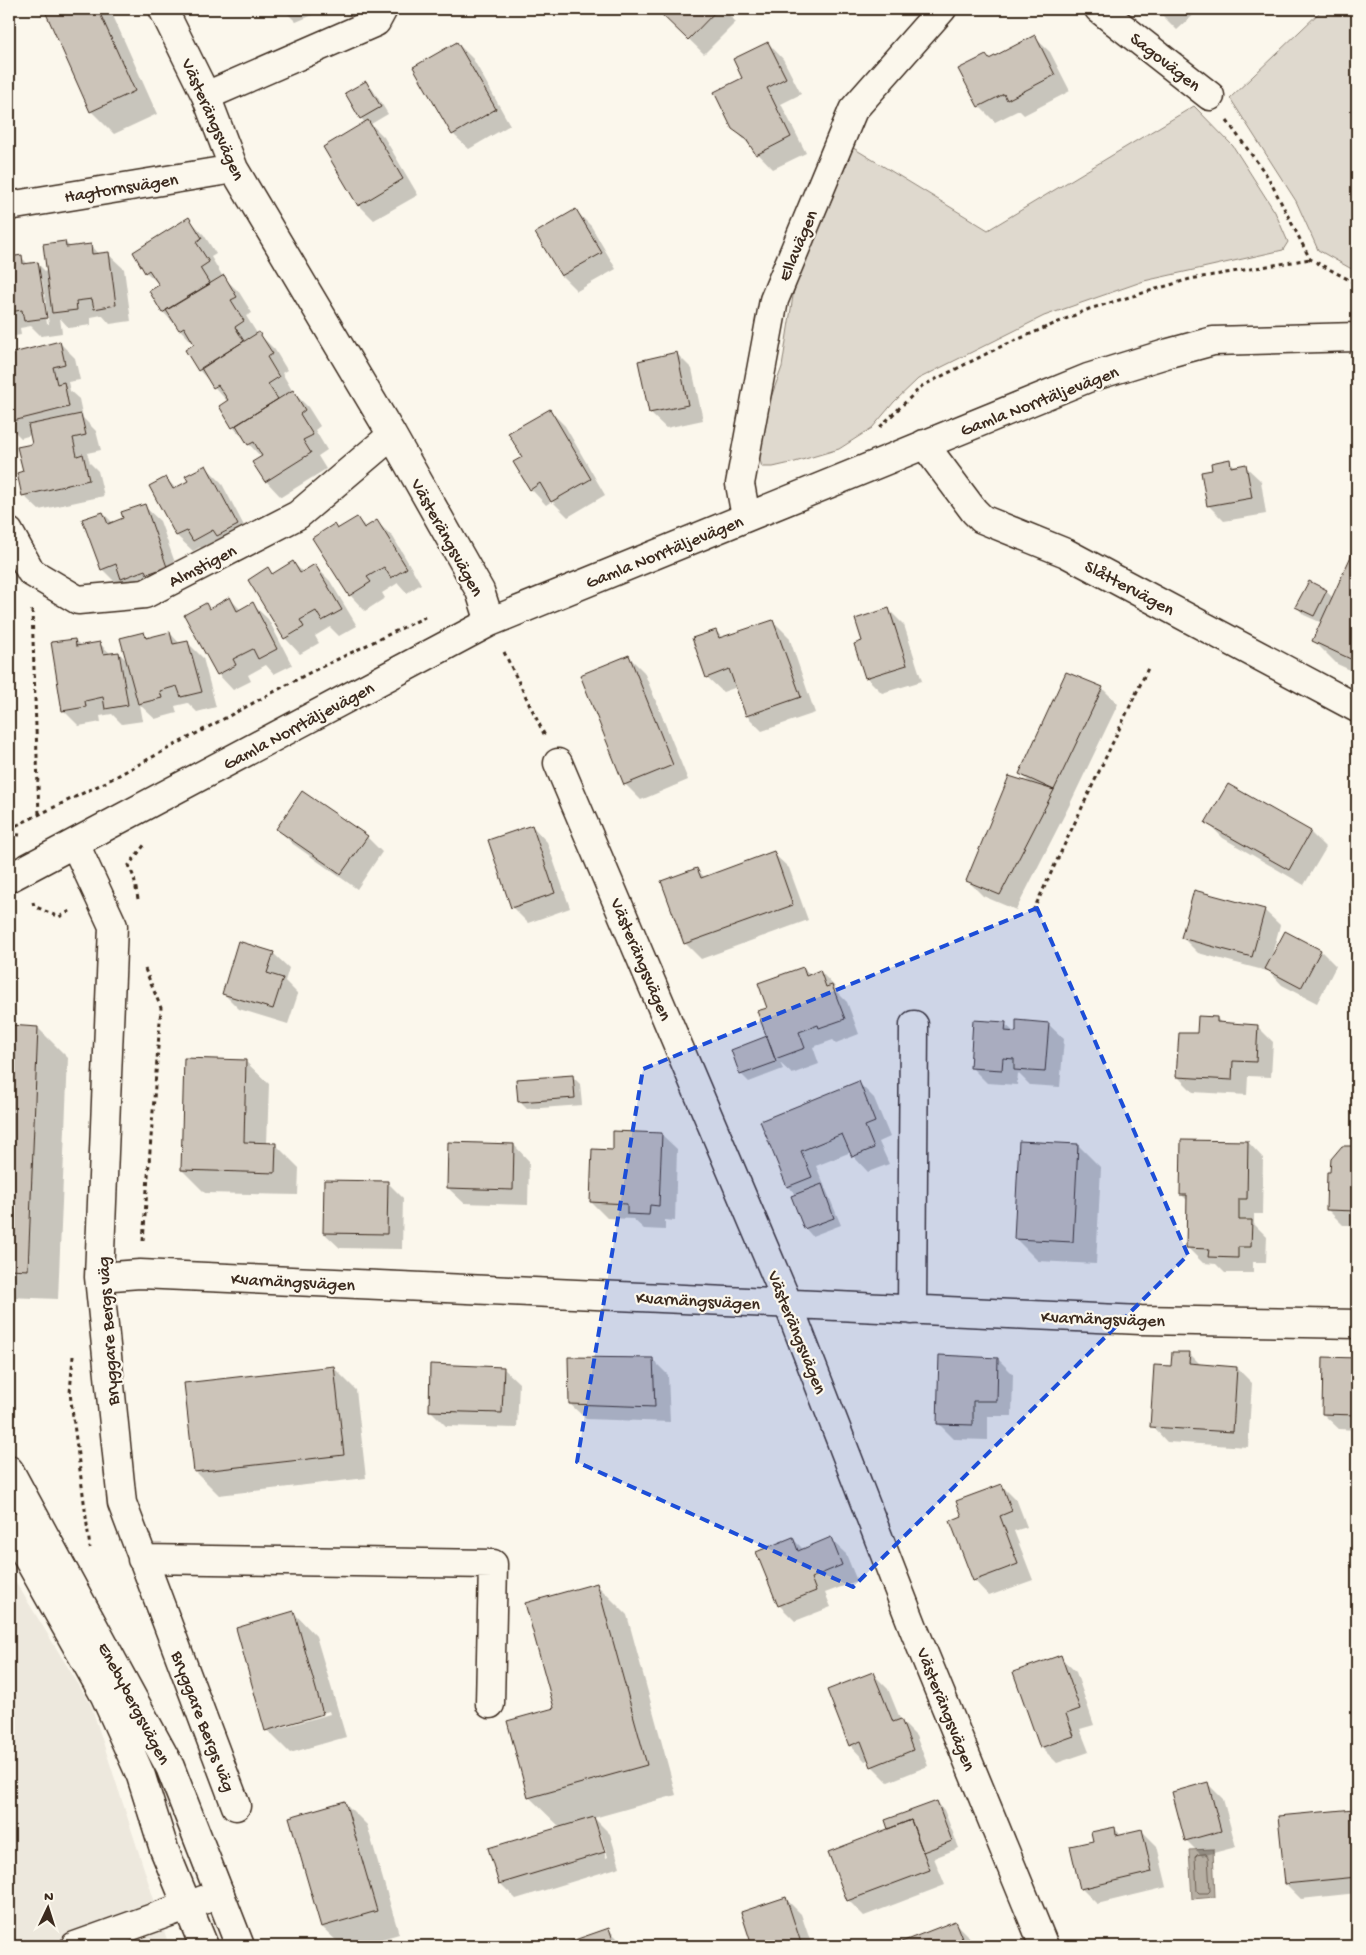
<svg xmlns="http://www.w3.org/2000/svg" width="1366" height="1955" viewBox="0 0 1366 1955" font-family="'Gochi Hand',sans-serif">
<rect width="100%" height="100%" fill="#fbf7ec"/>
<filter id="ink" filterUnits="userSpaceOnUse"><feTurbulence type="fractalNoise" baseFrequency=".02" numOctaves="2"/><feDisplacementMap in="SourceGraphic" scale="10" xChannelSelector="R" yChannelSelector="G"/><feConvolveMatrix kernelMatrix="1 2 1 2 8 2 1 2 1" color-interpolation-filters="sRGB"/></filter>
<g filter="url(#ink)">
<path fill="#ede8dd" d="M9,1571L91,1705L169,1946H9Z"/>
<path fill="#dfd9ce" stroke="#8d8276" d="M1323,9H1357V272L1318,250L1296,201L1230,98Z
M1194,106L1233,146L1275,212L1288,242L1283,250L1144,281L1044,316L918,379L894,402L872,428L839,449L795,462L773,467H762L759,456L765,414L782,367L795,283L850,146L988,230Z"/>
<path fill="#b6aea2" stroke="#85796d" d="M1213,1849L1215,1897L1192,1899L1189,1850Z"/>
<path fill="#0003" fill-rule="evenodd" d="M45,9H110L157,114L114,134L91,111Z
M283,9H327L296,22Z
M658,9H723L736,22L704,54Z
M1156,9H1200L1177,30Z
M1034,37L1050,52L1070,91L1024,115L1019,110L995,122L979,106L989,60Z
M457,43L473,59L510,125L469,149L453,134Z
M768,43L783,59L801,94L781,104L806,153L773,169L733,128L744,79Z
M366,82L373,90L388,114L371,124L384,137L418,195L374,220L359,205L365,123L361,118Z
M576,211L591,226L616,269L577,291L562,276L537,234Z
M189,219L204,235L216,254L211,257L223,277L239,292L252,313L246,316L258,335L259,334L275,350L287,370L282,373L293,392L308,407L320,426L315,430L327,450L318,456L326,469L281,497L266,481L262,458L233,427L228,402L199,370L195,345L163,312L160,285L146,272Z
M65,242L70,247L91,245L100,255L108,254L124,269L131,321L110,324L102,315L91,317V325L69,328L60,318L62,333L41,336L31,326L20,328L21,335L9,337V258L21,257L29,265L38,264L48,274ZM40,279H42L49,324H47Z
M60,343L75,358L80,380L68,382L70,391L79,399L83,418L96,431L101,450L87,453L90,463L98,471L104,496L39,510L23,495L24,472L34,445L31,435L21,438L9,426V375L15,373Z
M676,353L692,369L703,420L666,428L650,413Z
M549,410L565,426L605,495L568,517L552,501L546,505L531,489L524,457Z
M1229,461L1236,467L1245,466L1261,481L1266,514L1224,521L1208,505L1214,471Z
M206,467L221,482L252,541L209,556L200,547L193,551L177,536L151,487L166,478L176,489L190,482Z
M144,506L160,521L182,582L138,594L126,582L118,585L102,569L103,513L113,523L125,519Z
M357,519L367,528L377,522L393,537L421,584L407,593L398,583L382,593L385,598L365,611L350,595L338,530Z
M1353,556L1357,558V673L1337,664L1314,641L1322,623L1304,615L1297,607L1326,591L1333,598Z
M293,563L303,572L314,565L330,581L357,626L339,636L330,627L315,636L319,643L300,654L285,638L268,569L273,574Z
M230,599L241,610L252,604L268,619L292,665L274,674L266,665L248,675L251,681L233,690L218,674L205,605L210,609Z
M888,609L904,625L922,681L882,693L866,677L864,642Z
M773,621L789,637L815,713L762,731L747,716L737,687L723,692L707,677L716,631L723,639Z
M143,633L149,639L170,633L180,644L187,642L203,658L216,707L197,712L188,703L175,706L177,713L155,719L140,705L143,721L122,724L112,714L100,716L101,722L79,726L63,710L75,640L81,646L100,644L111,654L119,653L128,662Z
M629,657L644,672L688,780L641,800L625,784Z
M1102,688L1118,704L1069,806L1016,910L983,896L967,880L1031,784L1021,774Z
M1207,822L1310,832L1326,848L1304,885L1223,838Z
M532,826L547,842L570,908L528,923L512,907Z
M278,829L367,837L382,852L357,889L293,844Z
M773,853L789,868L808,920L701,959L685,943L697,869L705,878Z
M1264,910L1280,925L1271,959L1286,932L1321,951L1336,966L1317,1003L1282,985L1268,970L1267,971L1198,953L1182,937Z
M273,953L289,968L285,981L298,994L288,1024L239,1009L223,993Z
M803,968L810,975L820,971L835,987L837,992L847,1002L859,1034L836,1043L833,1040L813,1047L819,1064L792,1074L780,1063L783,1069L749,1082L741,1074L766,1038L769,1008Z
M1217,1018L1222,1024L1257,1026L1273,1042L1271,1077L1248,1076L1247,1095L1193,1092L1177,1076L1199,1035Z
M1005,1024L1015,1033L1048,1024L1064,1039L1060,1087L1030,1085L1018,1073L1017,1085L987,1083L971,1067Z
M9,1027L38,1028L68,1058L58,1299L9,1297Z
M245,1061L269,1084L267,1144L276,1145L299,1168L298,1195L205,1193L182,1170Z
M573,1077L580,1084L582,1105L527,1109L519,1101Z
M859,1083L874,1098L890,1137L879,1142L889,1164L868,1172L853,1156L851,1152L816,1166L841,1225L812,1236L805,1228L797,1195L788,1187L762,1122Z
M661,1134L677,1149L675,1221L665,1220V1230L644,1229L633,1219L607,1218L591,1202L614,1151Z
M1248,1142L1263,1158L1262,1214H1254V1224L1267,1237L1266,1262H1253V1273H1225L1216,1264L1203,1263L1188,1248V1201L1181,1194Z
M514,1145L529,1161L528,1205L464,1203L448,1188Z
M1078,1145L1101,1168L1096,1264L1038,1261L1015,1238Z
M1343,1147H1357V1225H1343L1327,1209L1331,1174Z
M387,1182L403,1198L402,1249L340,1248L324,1233Z
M1189,1353L1201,1365L1237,1368L1252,1383L1248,1447L1167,1442L1152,1426L1173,1368Z
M1324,1358L1357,1359V1430L1339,1429L1323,1414Z
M652,1359L668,1375L670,1422L586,1419L570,1404Z
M998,1359L1013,1374L1012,1416H988V1440L954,1439L938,1423Z
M333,1367L356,1390L366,1478L219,1495L196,1472Z
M503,1368L519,1383L517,1428L446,1426L430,1410Z
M1001,1485L1017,1501L1027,1527L1014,1531L1033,1580L989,1596L974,1580L964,1517Z
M792,1538L804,1550L830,1539L846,1554L857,1581L825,1593L831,1607L795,1621L779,1605Z
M597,1585L627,1615L676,1795L594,1818L610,1834L620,1867L516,1899L500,1883L561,1828L529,1797L555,1709ZM599,1835H601L608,1857L606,1858Z
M293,1612L316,1636L346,1737L290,1753L267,1730ZM329,1711L330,1714L280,1728V1726Z
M1060,1657L1076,1672L1094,1725L1080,1729L1089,1752L1057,1763L1041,1747Z
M873,1674L888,1689L901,1721L916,1736L928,1766L888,1782L872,1766L868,1760L865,1761L850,1745Z
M1208,1784L1223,1799L1236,1847L1202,1856L1186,1840Z
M344,1802L367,1825L399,1934L358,1946H342L322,1927L291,1818Z
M937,1802L944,1810L959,1848L934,1858L945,1885L864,1916L848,1900L890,1830Z
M1353,1810L1357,1814V1893L1301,1899L1286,1884Z
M1114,1828L1121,1835L1141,1830L1157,1846L1167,1887L1097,1904L1081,1888L1094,1842Z
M786,1899L801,1914L812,1946H754L743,1913Z
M955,1923L970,1938L973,1946H894Z
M609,1930L625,1946H568L567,1944Z"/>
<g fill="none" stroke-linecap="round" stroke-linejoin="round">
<path stroke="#6c5f53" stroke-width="1" d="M1206,1854L1208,1857L1210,1891L1208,1893H1199L1197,1891L1195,1857L1197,1855Z"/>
</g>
<path fill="#ccc4b9" stroke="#3b2a1e" d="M44,9H98L135,91L90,112Z
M656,9H718L688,40Z
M1155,9H1167L1160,15Z
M1035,35L1055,75L1007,100L1004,94L978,107L958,69L986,55L989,59Z
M457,42L496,109L452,135L413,67Z
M768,42L786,78L767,88L791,137L756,155L746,139L732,129L714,92L742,78L733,59Z
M366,81L381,107L360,119L345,93Z
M368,120L403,179L358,206L323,147Z
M576,209L602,253L561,276L535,233Z
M189,217L202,238L196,242L209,262L200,268L210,284L162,313L149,291L159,285L149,270L145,273L133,252Z
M65,241L66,247L91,244L92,254L109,252L116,305L94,309L92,299L76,301L77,310L52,313L43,244Z
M22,255L23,264L38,262L47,318L24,321L22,310L9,312V257Z
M224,275L237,297L231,300L244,321L235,327L244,341L198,371L185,350L194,344L184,327L179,330L166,310Z
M259,332L273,354L267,357L279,377L268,384L278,399L232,428L219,406L228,400L218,385L213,388L201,368Z
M60,341L65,364L53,367L57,384L64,382L69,407L9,422V374L14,372L9,354Z
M677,352L688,405L649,413L638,361Z
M293,390L305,410L300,414L313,435L303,440L311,453L265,482L252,462L262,456L254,442L248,445L236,425Z
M550,409L591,479L551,502L540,483L530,490L513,462L522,457L508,433Z
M81,414L86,435L73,438L77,456L83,454L89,480L22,496L17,473L23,471L17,447L32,444L28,425Z
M1230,459L1231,467L1246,464L1252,498L1207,506L1201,472L1212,470L1211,463Z
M206,465L238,525L217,536L213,530L193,541L187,531L176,536L149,486L166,477L173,489L188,481L185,476Z
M145,504L167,567L147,574L145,570L121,579L116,564L101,570L82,519L103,512L108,524L123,518L121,512Z
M357,517L364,528L377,520L407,568L391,578L384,567L367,577L371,582L349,596L312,538L334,524L337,529Z
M1352,554L1357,557V662L1312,641Z
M293,561L300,573L315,564L342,610L322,621L316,611L300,620L304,627L284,639L248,580L268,567L272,574Z
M1309,581L1327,590L1314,616L1295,607Z
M230,597L237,611L253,602L277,649L258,659L253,649L233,659L236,665L217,675L184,615L206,603L209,609Z
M889,608L907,665L865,678L854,644L862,641L855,619Z
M773,620L801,697L746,716L729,669L706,678L692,638L716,630L719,638Z
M144,632L146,638L170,632L173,644L188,641L202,692L181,697L177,686L160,691L162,698L138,704L120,638Z
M75,639L76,646L100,642L103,654L119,652L128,705L105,709L103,697L85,701L86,707L62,711L51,642Z
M629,655L673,765L624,785L580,675Z
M1066,672L1103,687L1054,790L1019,774Z
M1009,776L1054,790L1000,895L966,881Z
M1228,784L1311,831L1289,870L1205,823Z
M302,791L368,836L341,874L276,829Z
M532,825L555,893L511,908L488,840Z
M774,851L793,905L684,944L661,881L697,868L701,878Z
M1194,890L1265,909L1252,957L1181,938Z
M1285,931L1321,950L1301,988L1265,969Z
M238,941L274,952L267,973L283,978L273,1009L222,994Z
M803,967L806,976L820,970L826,987L832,985L845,1019L819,1028L818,1025L799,1032L805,1048L775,1059L757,1011L767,1008L758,983Z
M1198,1016L1217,1017V1022L1258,1025L1256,1062L1233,1061L1232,1080L1176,1077L1179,1033H1197Z
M973,1020L1006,1022L1005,1031L1016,1032V1020L1049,1023L1045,1072L1014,1070V1059L1003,1058L1002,1070L970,1068Z
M9,1025L38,1027L28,1270L9,1269Z
M767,1036L776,1062L740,1075L731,1050Z
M184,1058L246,1060L244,1142L276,1143L275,1173L181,1170Z
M573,1075L575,1098L518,1102L516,1079Z
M859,1081L875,1122L865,1126L874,1148L852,1157L842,1134L801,1151L812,1177L787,1187L760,1121Z
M613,1131L662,1133L659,1206L650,1205L649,1215L627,1214V1204L590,1202L592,1149L613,1150Z
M1181,1140L1248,1141L1247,1199H1239V1220H1252L1251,1247H1238V1258L1208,1257L1209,1249L1186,1248L1187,1195H1180Z
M1019,1141L1078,1144L1073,1242L1014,1239Z
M448,1142L514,1144L513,1190L447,1188Z
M1342,1146H1357V1211L1326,1210L1327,1172H1330L1331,1159Z
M324,1180L388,1181L387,1234L323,1233Z
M822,1184L834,1218L804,1229L791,1196Z
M1172,1352H1190L1189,1363L1237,1367L1233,1432L1150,1427L1154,1365L1171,1366Z
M939,1355L998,1358L997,1401H973V1425L937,1424Z
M568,1357L653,1358L655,1407L569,1404Z
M1323,1357L1357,1358V1415L1322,1414Z
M430,1364L504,1367L502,1413L429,1411Z
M334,1366L344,1455L194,1472L184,1383Z
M1002,1484L1012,1511L1000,1516L1018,1564L973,1581L950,1521L962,1516L956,1501Z
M793,1537L798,1551L831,1537L842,1565L811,1578L816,1591L778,1606L756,1552Z
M597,1583L647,1765L528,1798L507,1721L554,1708L525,1603Z
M294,1611L323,1714L265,1731L236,1628Z
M1061,1655L1080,1709L1066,1714L1074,1736L1040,1748L1013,1672Z
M873,1672L893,1722L901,1719L913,1750L871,1767L861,1741L849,1746L827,1690Z
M1208,1782L1221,1831L1185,1841L1172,1792Z
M345,1801L377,1911L321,1927L289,1817Z
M937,1801L952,1841L923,1852L911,1820L888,1829L885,1820Z
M1354,1809L1357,1843V1877L1285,1884L1278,1816Z
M594,1817L605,1852L499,1884L488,1848Z
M911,1820L930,1870L847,1901L828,1852Z
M1115,1827L1116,1835L1142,1829L1152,1872L1080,1889L1070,1846L1093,1841L1091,1832Z
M786,1897L802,1946H752L741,1912Z
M955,1921L965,1946H891Z
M609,1928L615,1946H567L566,1943Z"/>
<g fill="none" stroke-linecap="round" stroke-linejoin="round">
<g stroke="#3b2a1e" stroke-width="31">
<path id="minor" d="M163,9L206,96L234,169L392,435L480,591L490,622
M1099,9L1210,96
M206,96L376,22L383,9
M9,206L234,169
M924,444L974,511L982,519L1066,553L1357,708
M746,517L740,484L774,300L853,110L942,9
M9,532L31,572L78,600L145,594L298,515L392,435
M558,763L788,1304L913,1627L1044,1946
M75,844L113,926L99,1277L122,1503L236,1806
M9,878L490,622L1088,378L1169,353L1213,341L1357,337
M99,1277L140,1274L1141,1320L1357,1324
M912,1310L914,1025
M142,1559L493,1564L490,1704
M75,1946L220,1894"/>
</g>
<g stroke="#3b2a1e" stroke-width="31">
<path id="major" d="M9,1470L170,1767L240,1946
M9,1525L105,1696L141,1776L164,1849L204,1946"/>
</g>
<path stroke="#3b2a1e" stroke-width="3" stroke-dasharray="4 4" stroke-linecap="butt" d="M1227,121L1268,177L1310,259L1357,284
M880,427L922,386L1000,347L1089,309L1190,279L1310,259
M32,610L39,815
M504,652L545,736
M9,829L106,782L309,673L425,617
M9,834L20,835
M138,899L134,878L129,865L145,844
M33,902L34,906L59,917L72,910
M1033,911L1149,666
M143,1241L161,1008L145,969
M73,1356L70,1393L90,1548
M9,1615H10"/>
<use href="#minor" stroke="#fbf7ec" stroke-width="28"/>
<use href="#major" stroke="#fbf7ec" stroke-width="28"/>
</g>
</g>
<path fill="#1d4ed8" fill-opacity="0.2" stroke="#1d4ed8" stroke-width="4" stroke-dasharray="10 6" stroke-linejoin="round" d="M1037,908L1188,1255L853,1587L577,1462L643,1069Z"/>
<g text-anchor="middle" stroke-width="4.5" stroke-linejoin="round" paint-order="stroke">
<g font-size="18" fill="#3b2a1e" stroke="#fbf7ec">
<text transform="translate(1166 61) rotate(38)" y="6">Sagovägen</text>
<text transform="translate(214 119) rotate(66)" y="6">Västerängsvägen</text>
<text transform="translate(121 187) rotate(-9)" y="6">Hagtornsvägen</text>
<text transform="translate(797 245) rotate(-67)" y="6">Ellavägen</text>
<text transform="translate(1039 400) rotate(-21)" y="6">Gamla Norrtäljevägen</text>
<text transform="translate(448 537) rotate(61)" y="6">Västerängsvägen</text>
<text transform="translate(664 551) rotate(-22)" y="6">Gamla Norrtäljevägen</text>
<text transform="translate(202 565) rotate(-27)" y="6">Almstigen</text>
<text transform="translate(1130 587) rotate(28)" y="6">Slåttervägen</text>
<text transform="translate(298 725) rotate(-28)" y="6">Gamla Norrtäljevägen</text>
<text transform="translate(642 959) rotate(67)" y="6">Västerängsvägen</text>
<text transform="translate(293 1281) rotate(3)" y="6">Kvarnängsvägen</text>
<text transform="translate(698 1300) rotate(3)" y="6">Kvarnängsvägen</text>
<text transform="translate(1103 1318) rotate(2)" y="6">Kvarnängsvägen</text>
<text transform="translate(107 1331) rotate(-94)" y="6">Bryggare Bergs väg</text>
<text transform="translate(798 1332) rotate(68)" y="6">Västerängsvägen</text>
<text transform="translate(135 1703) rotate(62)" y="6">Enebybergsvägen</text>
<text transform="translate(947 1709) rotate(68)" y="6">Västerängsvägen</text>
<text transform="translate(204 1721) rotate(69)" y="6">Bryggare Bergs väg</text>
</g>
</g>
<rect width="1366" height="1955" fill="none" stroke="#fbf7ec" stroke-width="30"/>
<rect x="15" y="15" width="1336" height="1925" fill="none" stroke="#3b2a1e" stroke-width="2" filter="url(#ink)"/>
<g transform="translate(48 1908) rotate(4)" stroke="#fbf7ec" stroke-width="4" paint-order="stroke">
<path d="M0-4L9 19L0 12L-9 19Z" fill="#3b2a1e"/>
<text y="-8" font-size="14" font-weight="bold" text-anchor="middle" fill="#3b2a1e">N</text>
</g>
</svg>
